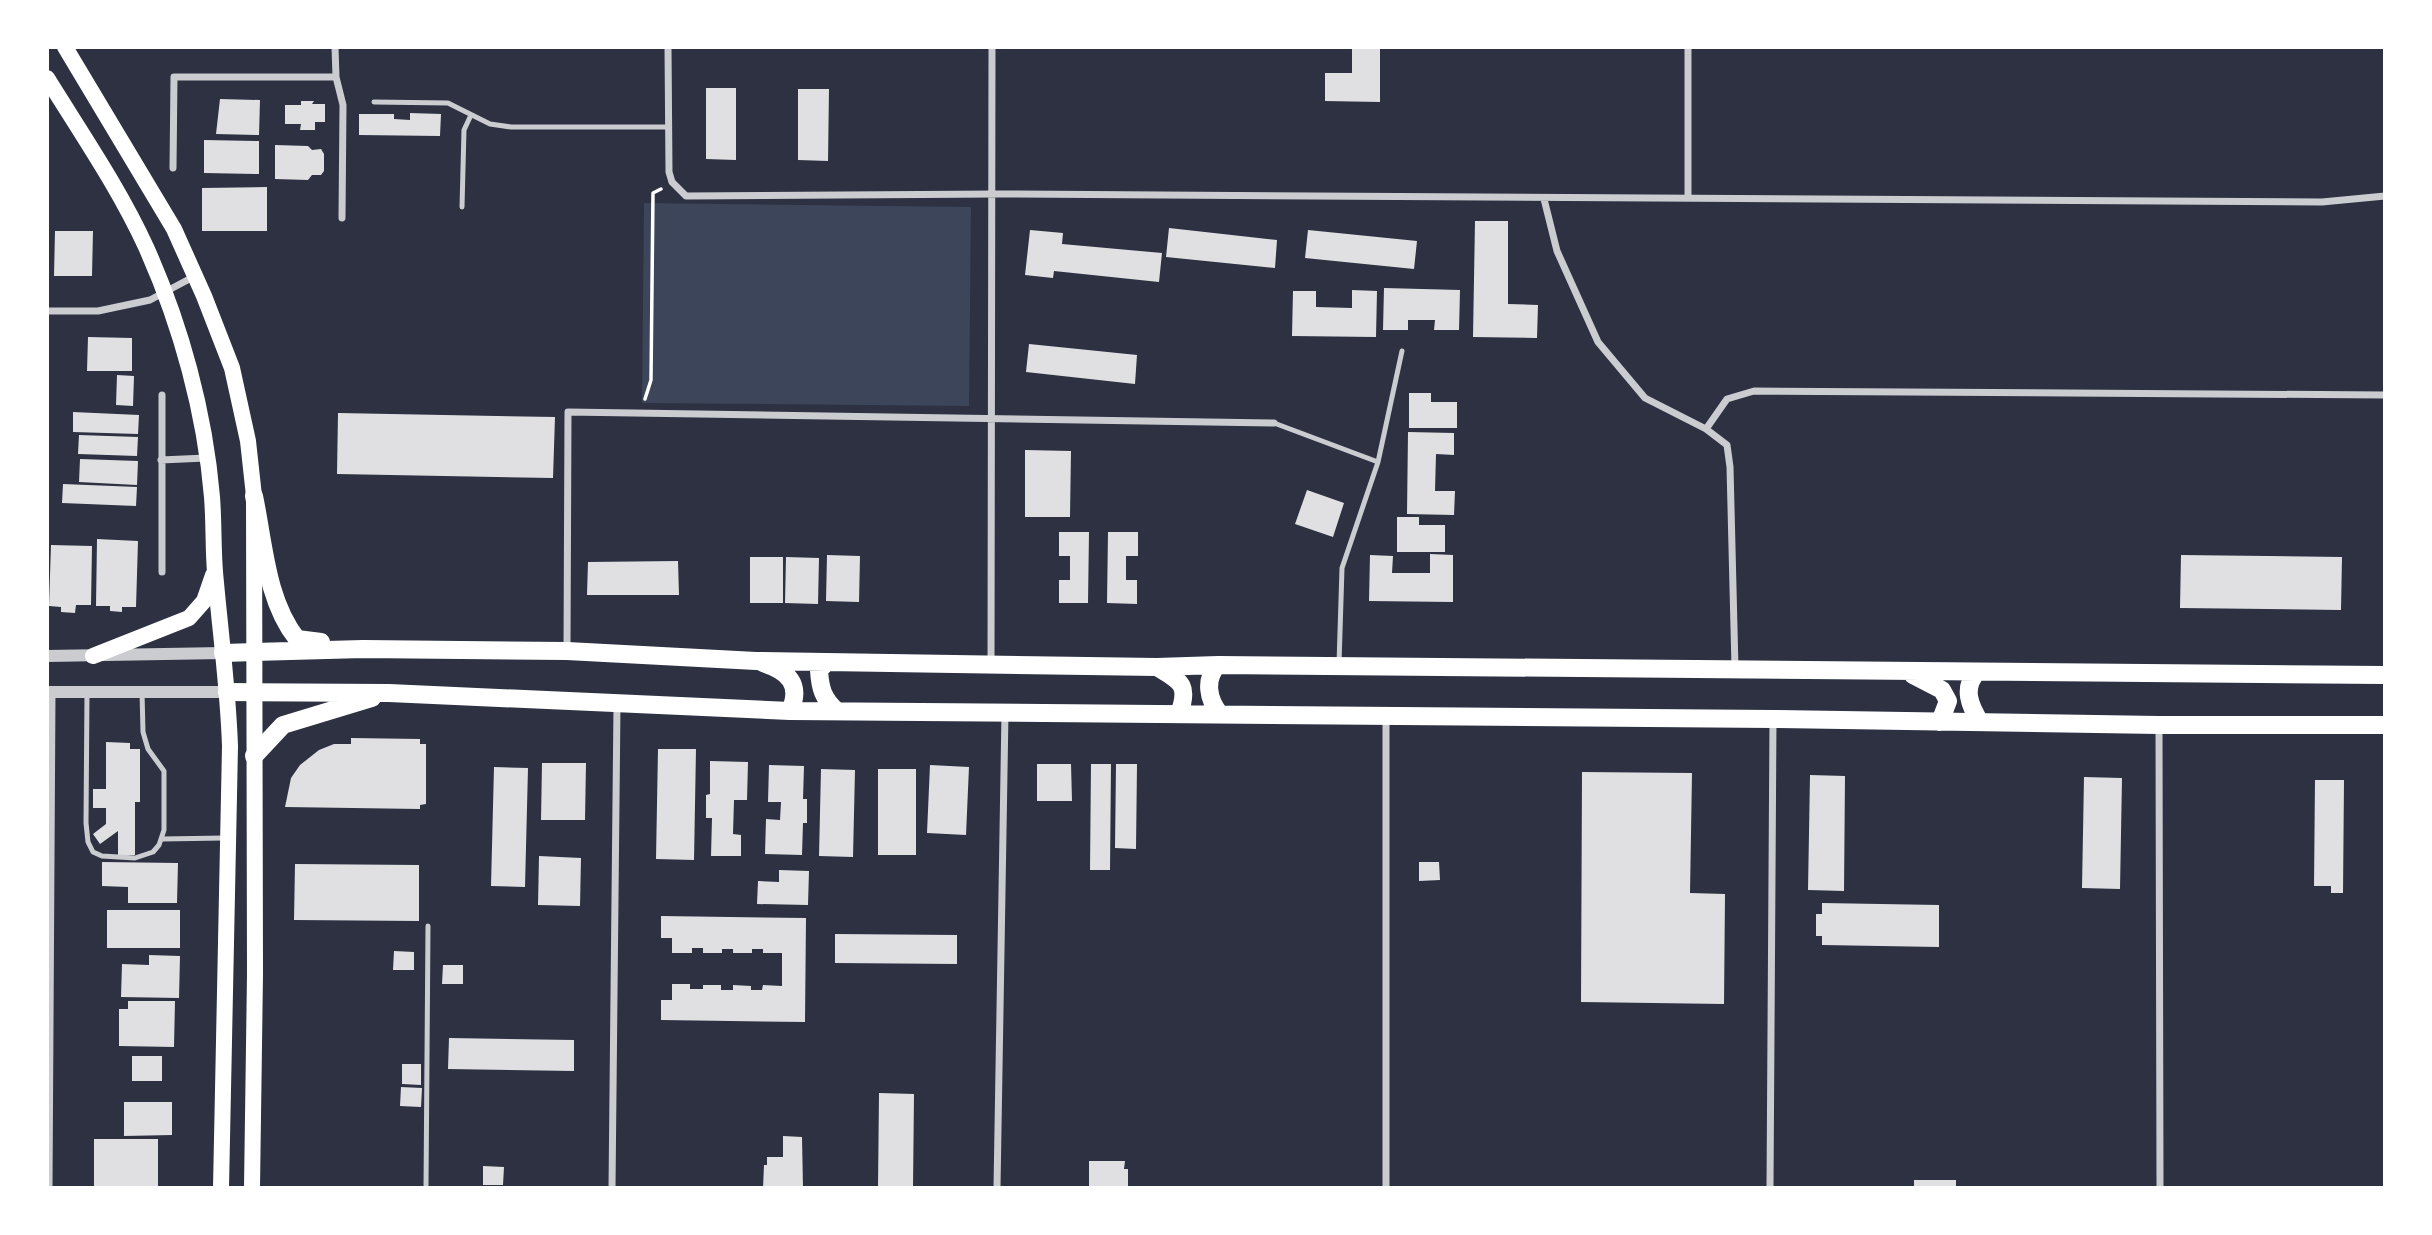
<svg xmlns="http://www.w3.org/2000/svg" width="2432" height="1235" viewBox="0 0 2432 1235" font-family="Lato,sans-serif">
<rect width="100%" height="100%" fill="#2d3142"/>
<path fill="#3c4559" d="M644,203L971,207L969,406L642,403Z"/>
<path fill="#e0e0e3" d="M1352,47H1380V102L1325,101V73H1352Z
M706,88H736V160L706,159Z
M798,89H829L828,161L798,160Z
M220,99L260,100L259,135L216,134Z
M301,101H314L312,104H325V122H315V130H300L301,124H285V105H301Z
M410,113L441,114L440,136L359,135V114H394V119L410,120Z
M204,140L259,141V174L204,173Z
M275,145L308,146L312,150L321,149L324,154V171L321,175H312L308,180L275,179Z
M267,187V231H202V188Z
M1475,221H1508V304L1538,305L1537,338L1473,337Z
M1169,228L1277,240L1275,268L1166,257Z
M1030,230L1063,233L1062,244L1162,253L1159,282L1054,271L1053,278L1025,275Z
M1308,230L1417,241L1414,269L1305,258Z
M55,231H93L92,276H54Z
M1384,288L1460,290L1459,330H1434L1435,320H1408V330H1383Z
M1352,290L1377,291L1376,337L1292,336L1293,291H1316V307L1352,308Z
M88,337L132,338V371H87Z
M1029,344L1137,355L1135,384L1026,372Z
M117,375L134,376L133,406L116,405Z
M1409,393H1431V402H1457V428H1409Z
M73,412L139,415L138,434L73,432Z
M338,413L555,417L553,478L337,474Z
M1408,432L1454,433V455L1436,454L1435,491H1455L1454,515L1407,514Z
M79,435L138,437L137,456L78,454Z
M1025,450L1071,451L1070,517H1025Z
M80,459L138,461L137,485L79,482Z
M63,484L137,487L136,506L62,503Z
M1307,490L1344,503L1333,537L1295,524Z
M1397,517H1419V525H1445V552H1397Z
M1059,532H1089L1088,603H1059V580H1070V556H1059Z
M1108,532H1138V556H1126V580H1137V604L1107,603Z
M97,539L138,541L136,607H122V612L110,611V606H96Z
M51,545L92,546L91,605H76L75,613L61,612V607L49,606Z
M1430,554L1453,555V602L1369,601L1370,555L1393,556L1392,573H1430Z
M827,555L860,556L859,602L826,601Z
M2181,555L2342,557L2341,610L2180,608Z
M750,557H783V603H750Z
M786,557L819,558L818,604L785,603Z
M678,561L679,595H587L588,562Z
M351,738L420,739V744H426V804L420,805V809L285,807L291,778L300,765L319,750L334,744H351Z
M106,742L130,743V749H140V802H135V855H118V831L100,844L93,834L106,824V808H93V789H106Z
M658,749H696L694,860L656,859Z
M710,761L748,762L747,800H734L733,834L741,835V856H711L712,818H706V795L710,794Z
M542,763H586L585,820H541Z
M1037,764H1071L1072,801H1037Z
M1091,764H1111L1110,870H1090Z
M1116,764H1137L1136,849L1115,848Z
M769,765L804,766L803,799H807V823H803L802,855L765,854L766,819L780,820L781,802H768Z
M930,765L969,767L966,835L927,833Z
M494,767L528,768L525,887L491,886Z
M821,769L855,770L853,857L819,856Z
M878,769H916V855H878Z
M1582,772L1692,773L1690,893L1725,894L1724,1004L1581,1002Z
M1810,775L1845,776L1844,891L1808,890Z
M2084,777L2122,778L2120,889L2082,888Z
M2315,780H2344L2343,893H2331V886H2314Z
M539,856L581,858L580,906L538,905Z
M102,862L178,863L177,903H128V887L102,886Z
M1419,862H1439L1440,880L1419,881Z
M295,864L419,865V921L294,920Z
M779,870L809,871L808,905L757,904L758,881L779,882Z
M1822,903L1939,905V947L1822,945V936H1816V914H1822Z
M107,910H180V948H107Z
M661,916L806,918L805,1022L661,1020V1000H672V984H690V989H703V985H721V990H733V985L751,986V990H762L763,985L782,986V953H763V949H752V953H733V949H722V953H703V948H692V953H672V938H661Z
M835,934L957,935V964L835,963Z
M394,951L414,952V970H393Z
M149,955L180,956L179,998L121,997L122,964L149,965Z
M443,965H463V984H442Z
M128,1001H175L174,1047L119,1046V1009H128Z
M449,1038L574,1040V1071L448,1069Z
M132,1056H162V1081H132Z
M402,1064H421V1085L402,1084Z
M401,1087L422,1088L421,1107L400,1106Z
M879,1093L914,1094L913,1188H878Z
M124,1102H172V1135L124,1136Z
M783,1136L802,1137L803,1188H763L764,1165H767V1157H783Z
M94,1139H158V1188H94Z
M1089,1161H1125L1124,1169H1128V1188H1089Z
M483,1166L504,1167L503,1185H483Z
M1914,1180H1956V1188H1914Z"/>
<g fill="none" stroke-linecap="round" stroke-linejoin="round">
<path stroke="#fff" stroke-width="3.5" d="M645,399L651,380L653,193L661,189"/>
<path stroke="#caccd0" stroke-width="5" d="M374,102L448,103L490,124L511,127H668
M462,207L464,130L471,115
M1274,423L1378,462L1342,568L1339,664
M1378,462L1402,351
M87,693L86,823L88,842L93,852L102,856L135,858L153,852L159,845L164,830V771L148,749L143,732L142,692
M162,839L224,838
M426,1188L428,926"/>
<path stroke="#caccd0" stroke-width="7" d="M335,47L336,77L343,105L342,218
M668,47L669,172L672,182L686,196L999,194L2322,202L2385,196
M1688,47V197
M173,168L174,77H336
M1544,199L1557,251L1598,342L1645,398L1706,429L1727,445L1730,467L1735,668
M47,311H98L150,300L195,276
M162,395V572
M1706,429L1727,399L1754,391L2385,395
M161,460L206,458
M567,651L568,412L1274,423
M991,663L992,47
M1386,716V1188
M2159,726L2160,1188
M49,1188L52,692
M612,1188L617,705
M997,1188L1005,713
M1770,1188L1773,719"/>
<path stroke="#caccd0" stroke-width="12" d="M47,656L223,653
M47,692H227"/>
<path stroke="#fff" stroke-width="16" d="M65,47L174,229L204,296L232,368L248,441L254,496L255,974L252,1188
M47,78C81,133 119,188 146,247C181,325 205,413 212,497C214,522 213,547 215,572C220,630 228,687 230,746L221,1188
M93,656L189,618L204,601L213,575"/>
<path stroke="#fff" stroke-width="18" d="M254,496C264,543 266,600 297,639L321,642
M223,653L363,649L567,651L756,661L1157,667L1218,665L2385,675
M827,662L819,670C820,688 823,699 837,711
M763,663C788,671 802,684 790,711
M1218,665C1204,679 1208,700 1220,714
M1157,667C1180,681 1190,684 1179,714
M1977,672C1962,688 1970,706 1980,722
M1913,675L1942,690L1948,701L1940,722
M227,692L389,693L790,711L1773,719L2159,725H2385
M254,756L283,725L372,698"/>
</g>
<rect width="2432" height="1235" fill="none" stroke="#ffffff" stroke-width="98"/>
</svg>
